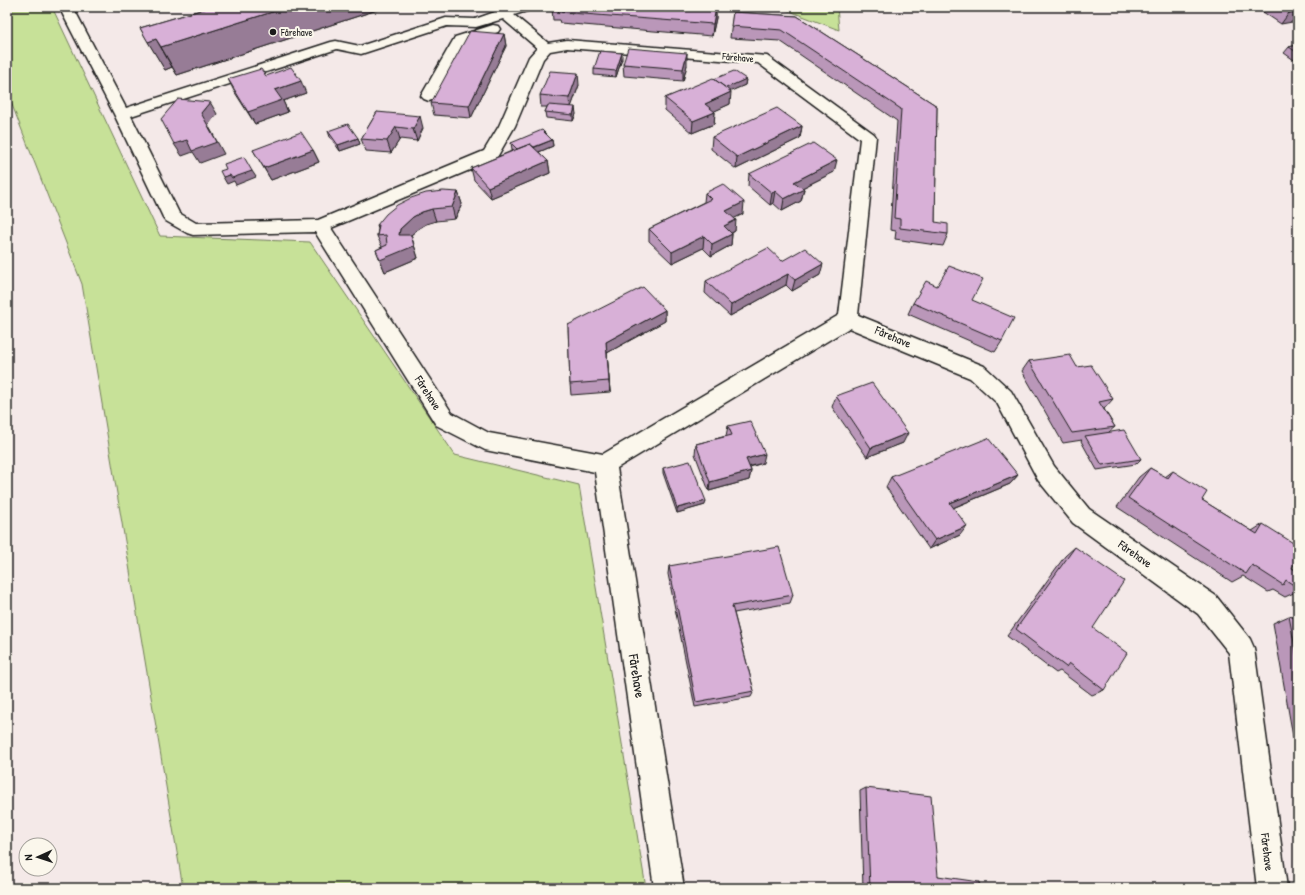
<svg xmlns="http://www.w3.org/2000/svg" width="1305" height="895" viewBox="0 0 1305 895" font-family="'Patrick Hand',sans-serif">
<rect width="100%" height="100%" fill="#f4e9e8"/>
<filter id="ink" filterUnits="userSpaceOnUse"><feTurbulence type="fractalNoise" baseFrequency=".025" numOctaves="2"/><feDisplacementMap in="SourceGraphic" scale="8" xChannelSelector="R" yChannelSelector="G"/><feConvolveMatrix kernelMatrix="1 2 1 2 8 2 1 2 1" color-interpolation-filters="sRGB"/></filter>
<g filter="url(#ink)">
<path fill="#c7e198" stroke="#727e5a" d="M7,7H52L160,236L310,242L455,455L579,485L646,888H183L82,284L7,92Z
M779,7H837L839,30Z"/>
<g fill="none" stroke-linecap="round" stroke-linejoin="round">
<g stroke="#1c1c1c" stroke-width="3">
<path id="minor" d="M59,7H73L126,108L331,42L336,41L360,46L446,18L475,19L495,12L490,7H505L507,8L511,7H532L530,10L514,15L548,43L567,40L767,56L874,134L876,137L858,315L984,366L1011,391L1054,466L1089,509L1216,596L1250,639L1254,648L1287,888H1257L1229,653L1198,614L1073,523L1038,480L997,403L970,378L849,328L617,468L684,888H654L595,472L485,450L436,425L315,232L193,235L187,233L166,221L163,217L114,114ZM503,19L537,48L529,57L499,126L484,151L318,220L196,223L179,213L131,116L337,49L361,54L447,26L476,27ZM567,48L758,63L860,139L839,315L603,454L489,433L452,413L331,228L496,159L515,126L543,59L550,51Z
M493,25L498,26L500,29L498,32L466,43L434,99L429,101L424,99L421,96L455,37Z"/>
</g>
<use href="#minor" fill="#fbf7ec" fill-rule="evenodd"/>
</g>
<path fill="#ba97b9" stroke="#1c1c1c" d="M211,7H386L177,75L172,67L165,70L140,28Z
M716,7V18L712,36L560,23L559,20H553L552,8Z
M1267,7H1298L1281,24L1263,12Z
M733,12L797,16L937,106L935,222L948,234L943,246L895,239L896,231L890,230L897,121L780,41L730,38Z
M504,34L506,46L471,118L434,115L431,103Z
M1298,45V59L1294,60L1284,53L1289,47Z
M622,59L616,77L594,75V69Z
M623,64L687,65L683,81L624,76Z
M266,76L306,93L283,101L288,112L255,124L234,91L228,79Z
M714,79H746L745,85L730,91V104L714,111L715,112L714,124L692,133L665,110V98Z
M579,85L571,107L576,114L573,121L546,118L545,112L547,107H541L540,95Z
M377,112L423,128L417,141L400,139L391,153L366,151L361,139Z
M802,126L800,138L736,169L711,149L712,137Z
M328,131L358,138L360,144L340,151L330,137Z
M552,140L553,146L539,152L548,161L550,173L491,198L474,180L471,168L514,150L512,149L511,143Z
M253,150H313L319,162L271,180Z
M834,172L802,188L804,189L801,201L782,211L773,203L770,205L748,186L749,174Z
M458,192L462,204L455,219L436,221L426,224L418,229L411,235L418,258L385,272L376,250L382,247L377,236L378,228L377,225Z
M705,193L743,214L734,218L735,231L732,233V234L731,245L711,256L703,248L672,263L649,241V229L704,202Z
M782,261L820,275L792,291L786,285L730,316L705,293L706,281Z
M972,300L1002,341L995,352L908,314L913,303Z
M665,310V321L607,353L610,392L571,395L570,384L568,325Z
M1029,361L1077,367L1113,399L1104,409L1115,427L1109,432L1141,459L1136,464L1097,470L1081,441L1082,440L1063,443L1022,371Z
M836,396L903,443L867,457L832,407Z
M728,426L763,463L750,467L751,471L749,480L709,491L695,454L696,444L726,436Z
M663,468L705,505L677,513L663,473Z
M1150,468L1165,477L1173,471L1202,500L1252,531L1263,524L1292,568L1298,572V591L1285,597L1273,590L1268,592L1243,576L1232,582L1117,507L1139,477Z
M1018,475L1010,484L953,508L960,535L929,549L886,487L891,477Z
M1075,547L1093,628L1104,690L1092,695L1060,671L1056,673L1007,636L1065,556Z
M669,566L793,595L790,603L734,613L754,691L751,697L695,707L668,574Z
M1289,616L1298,619V765L1273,623Z
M866,788L938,876L980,888H863L860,791Z"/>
<path fill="#977b96" stroke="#1c1c1c" d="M107,7H117L109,9Z
M288,7H386L177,75L161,47Z
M716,7V18L712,36L713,24Z
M1298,11V21L1281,24L1289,13Z
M504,34L506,46L471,118L469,106Z
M156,39L172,67L165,70L148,42Z
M622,53V59L616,77V71Z
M687,53V65L683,81V69Z
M1298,55V59L1294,60Z
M578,73L579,85L570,110L569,98Z
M746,79L745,85L722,95V89Z
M301,81L306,93L283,101L288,112L255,124L248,112L275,90Z
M731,92L730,104L704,116L705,104Z
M210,102L217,114L208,125L224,154L200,163L193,152L182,156L174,144L187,140L201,113Z
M575,107L576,114L573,121V115Z
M715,112L714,124L692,133L693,121Z
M420,116L423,128L417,141L413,129Z
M802,126L800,138L736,169L737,157Z
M396,127L400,139L391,153L387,141Z
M358,138L360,144L340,151L338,145Z
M552,140L553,146L522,159L521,153Z
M313,150L319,162L271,180L264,168Z
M837,160L834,172L792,193L794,182Z
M548,161L550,173L491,198L488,187Z
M252,171L256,177L236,185L234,181L227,184L223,177L230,175Z
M804,189L801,201L782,211L784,199Z
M775,191L773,203L770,205L772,193Z
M458,192L462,204L455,219L452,207Z
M744,202L743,214L725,223L726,211Z
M432,209L436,221L426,224L418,229L411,235L418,258L385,272L380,260L399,235L400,229L413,217L422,212Z
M736,220L735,231L722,238L724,226Z
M732,234L731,245L711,256L712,244Z
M704,236L703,248L672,263V252Z
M823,264L820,275L792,291L795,280Z
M788,274L786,285L730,316L731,305Z
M665,310V321L607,353L610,392L606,342Z
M908,433L903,443L867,457L871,448Z
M765,454L763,463L744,468L746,459Z
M751,471L749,480L709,491L710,482Z
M1018,475L1010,484L943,512L950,503Z
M706,501L705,505L677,513V508Z
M967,526L960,535L929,549L935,540Z"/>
<path fill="#d8b0d7" stroke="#1c1c1c" d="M211,7H288L161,47L156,39L148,42L140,28Z
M552,7H716L713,24L558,12L560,9L552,8Z
M1281,7H1298V11L1289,13Z
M733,12L797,16L937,106L935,222L948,224V234L900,228V219L894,218L901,109L782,30L731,26Z
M470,31L504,34L469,106L431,103Z
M1297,45H1298V53L1289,47Z
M628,48L687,53L683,69L623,64Z
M600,51L622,53L616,71L594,69Z
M291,67L301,81L275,90L282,100L248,112L228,79L261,69L266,76Z
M550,71L578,73L569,98L540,95Z
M734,71L746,79L726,88L714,79Z
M713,78L731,92L705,104L715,112L693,121L665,98Z
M178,99L210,102L201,113L217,142L192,151L187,140L174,144L161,119Z
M548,105L575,107L573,115L545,112Z
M777,108L802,126L737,157L712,137Z
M377,112L420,116L413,129L396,127L387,141L361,139Z
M348,124L358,138L338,145L328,131Z
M542,130L552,140L534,147L530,144L517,149L511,143Z
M301,132L313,150L264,168L253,150Z
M813,143L837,160L794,182L804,189L784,199L775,191L772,193L749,174Z
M530,144L548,161L488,187L471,168Z
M244,157L252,171L232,178L230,175L223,177L220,171L226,169L224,164Z
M723,184L744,202L726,211L736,220L724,226L732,234L712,244L704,236L672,252L649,229L711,199L705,193Z
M443,191L458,192L452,207L432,209L422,212L413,217L400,229L399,235H411L414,246L380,260L376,250L387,245L386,235L377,236L379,225H377L386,214L397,205L411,198L426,193Z
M768,248L782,261L805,248L823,264L795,280L788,274L731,305L706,281Z
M949,266L983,279L972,300L1014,318L1002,341L913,303L926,281L937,286Z
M643,287L665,310L606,342L609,381L570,384L568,325Z
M1070,355L1077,367L1091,365L1113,399L1099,402L1115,427L1072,433L1029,361Z
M872,383L908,433L871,448L836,396Z
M750,421L765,454L746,459L751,471L710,482L696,444L732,435L728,426Z
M1124,430L1141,459L1102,465L1085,436Z
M988,438L1018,475L950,503L967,526L935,540L891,477Z
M690,461L706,501L677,508L663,468Z
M1150,468L1168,478L1173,471L1207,492L1202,500L1257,534L1263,524L1298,546V557L1292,568L1298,572V588L1286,580L1283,585L1252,565L1246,574L1128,498Z
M779,547L793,595L732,606L754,691L696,702L669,566Z
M1075,547L1124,581L1093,628L1127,653L1104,690L1069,663L1066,667L1016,629Z
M1289,616L1298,619V664Z
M866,788L931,796L938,876L979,882L980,888H870Z"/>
</g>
<circle fill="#1c1c1c" stroke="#fbf7ec" stroke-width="1.5" cx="273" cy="32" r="4"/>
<g text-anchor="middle" stroke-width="4" stroke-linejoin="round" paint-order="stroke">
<g font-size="10" fill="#1c1c1c" stroke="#fbf7ec" text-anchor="start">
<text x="281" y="36">Fårehave</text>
</g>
<g font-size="10" fill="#1c1c1c" stroke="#fbf7ec">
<text transform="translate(738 57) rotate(5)" y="4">Fårehave</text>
</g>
<g font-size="12" fill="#1c1c1c" stroke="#fbf7ec">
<text transform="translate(893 337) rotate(23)" y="4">Fårehave</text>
<text transform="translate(428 393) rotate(57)" y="4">Fårehave</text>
<text transform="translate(1135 554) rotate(35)" y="4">Fårehave</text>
<text transform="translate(1267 852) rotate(83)" y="4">Fårehave</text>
</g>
<g font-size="14" fill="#1c1c1c" stroke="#fbf7ec">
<text transform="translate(637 676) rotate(81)" y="5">Fårehave</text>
</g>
</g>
<rect width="1305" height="895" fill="none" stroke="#fbf7ec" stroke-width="24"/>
<rect x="12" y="12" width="1281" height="871" fill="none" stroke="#1c1c1c" stroke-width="1.5" filter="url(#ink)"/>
<g transform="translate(38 857) rotate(267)"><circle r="19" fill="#fbf7ec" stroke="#a29f99"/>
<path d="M0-3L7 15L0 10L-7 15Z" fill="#1c1c1c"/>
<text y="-6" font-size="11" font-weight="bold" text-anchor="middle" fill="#1c1c1c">N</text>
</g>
</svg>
